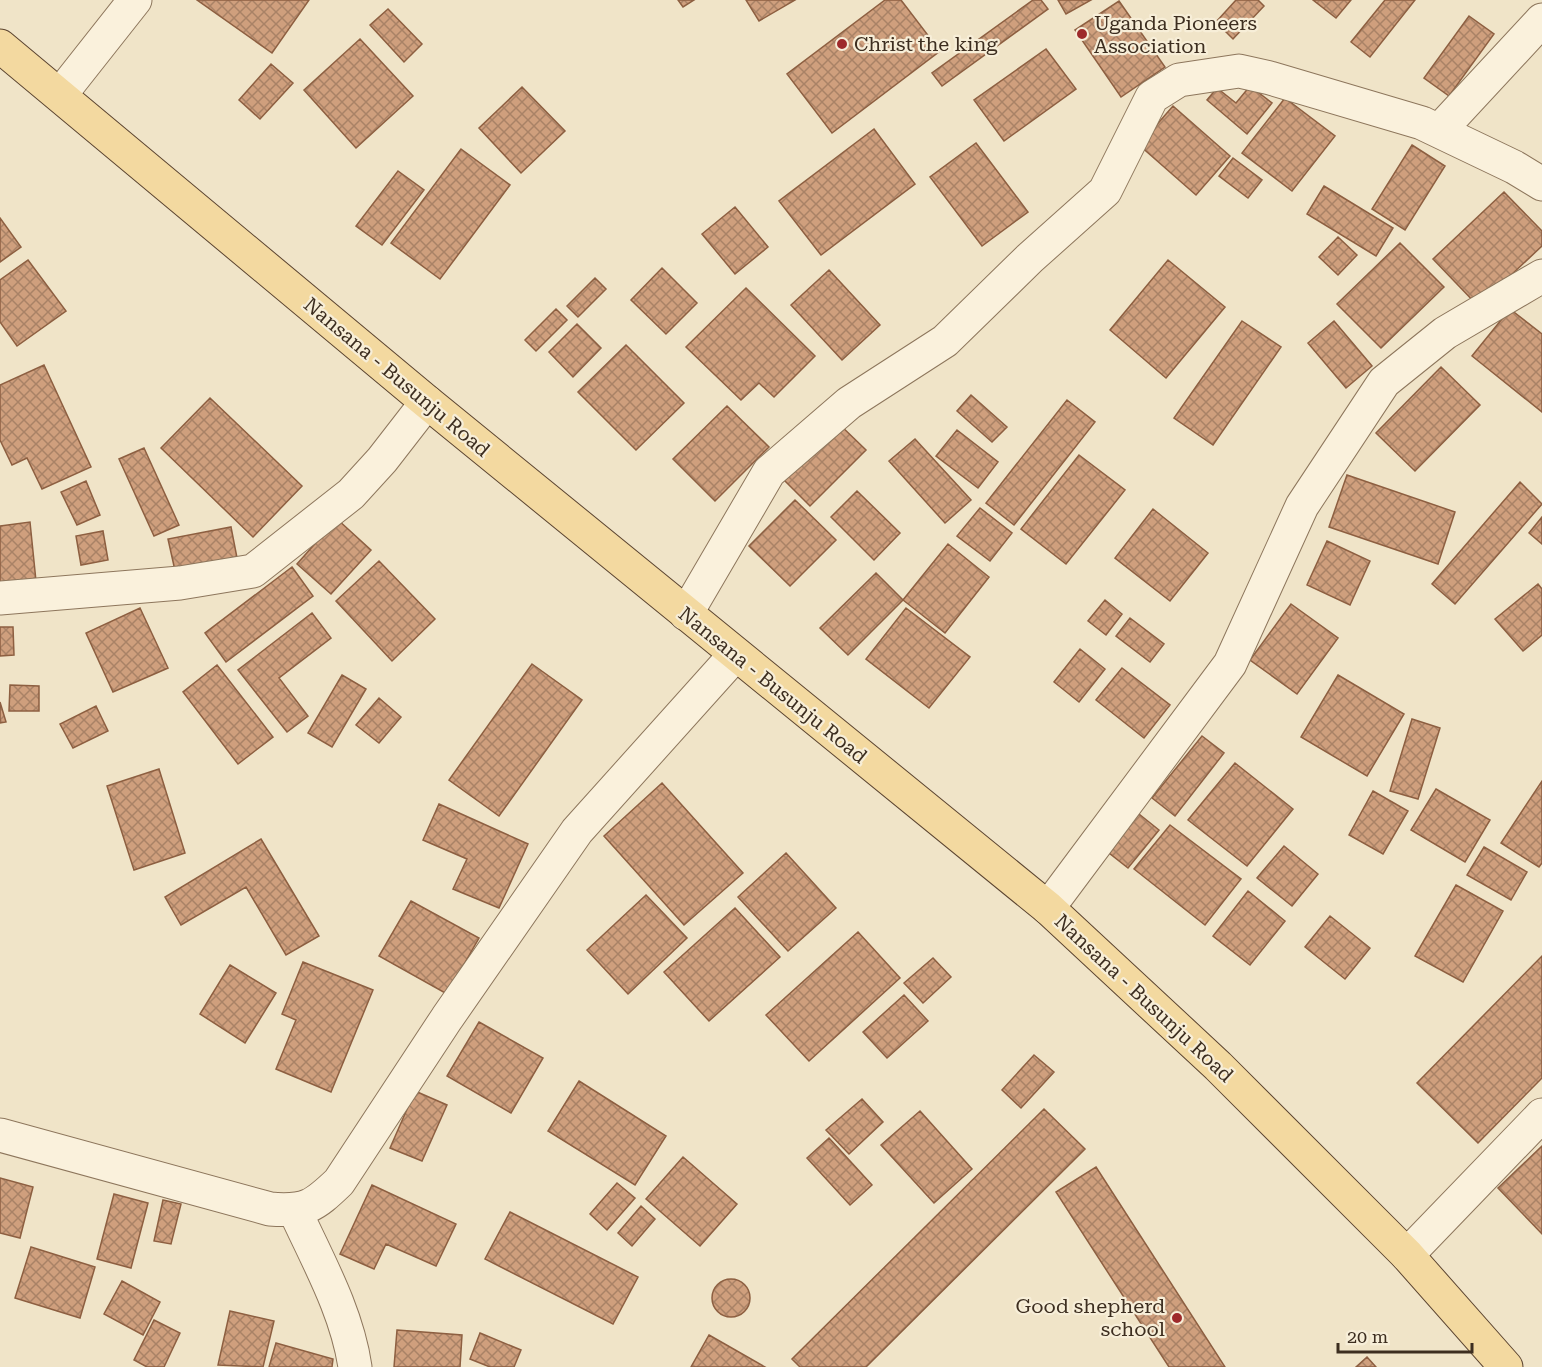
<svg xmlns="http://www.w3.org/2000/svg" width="1542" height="1367" viewBox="0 0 1542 1367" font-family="'Roboto Serif',serif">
<defs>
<pattern id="building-cross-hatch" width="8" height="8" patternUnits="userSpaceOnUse" patternTransform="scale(1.5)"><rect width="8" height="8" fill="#cf9f7d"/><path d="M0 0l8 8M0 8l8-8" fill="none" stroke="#a98266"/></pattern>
</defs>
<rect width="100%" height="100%" fill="#f0e4c8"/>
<path fill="url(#building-cross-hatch)" stroke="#8d5f41" stroke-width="1.5" d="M197,0H309L272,53Z
M678,0H694L683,7Z
M746,0H795L759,21Z
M885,0H901L940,51L832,133L787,74Z
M1033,0H1041L1048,9L942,86L932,73Z
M1058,0H1091L1066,14Z
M1236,0H1258L1264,6L1233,39L1216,22Z
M1313,0H1351L1336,18Z
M1385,0H1415L1370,57L1351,42Z
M1119,1L1165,67L1121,97L1075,30Z
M388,9L422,44L404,62L370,25Z
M1469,16L1494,34L1449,96L1424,78Z
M360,39L413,96L356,148L304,90Z
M1046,49L1076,89L1004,141L974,100Z
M271,64L293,83L260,119L239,100Z
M1250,86L1272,103L1247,134L1207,100L1217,88L1236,103Z
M522,87L565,131L521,173L479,128Z
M1285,98L1335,136L1292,191L1242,153Z
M1173,106L1230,156L1196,195L1139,145Z
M874,129L915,184L821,255L779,201Z
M976,143L1028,212L982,246L930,177Z
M1412,145L1445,166L1405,230L1372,209Z
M461,149L510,185L440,279L391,243Z
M1233,158L1262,180L1248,198L1219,176Z
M398,171L424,190L382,245L356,226Z
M1324,186L1393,228L1376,256L1307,214Z
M1504,192L1542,231V246L1478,306L1433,259Z
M735,207L768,247L735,274L702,234Z
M0,218L21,247L0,262Z
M1338,237L1357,255L1338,275L1319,257Z
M1400,243L1444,287L1381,348L1337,304Z
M28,260L66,311L17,346L0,322V280Z
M1168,260L1225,307L1166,378L1110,330Z
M662,268L697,303L666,334L631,300Z
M829,270L880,325L842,360L791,305Z
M595,278L606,289L578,317L567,306Z
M746,288L815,356L774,397L759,383L741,400L686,347Z
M556,309L567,320L536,351L525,340Z
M1510,309L1542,334V412L1472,356Z
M1242,321L1281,347L1213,445L1174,418Z
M1334,321L1372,366L1346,388L1308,343Z
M577,324L601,348L573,377L549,352Z
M626,345L684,403L636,450L578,392Z
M44,365L91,467L42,489L27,458L12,465L0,440V385Z
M1441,367L1480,405L1415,471L1376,433Z
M971,395L1007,427L992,442L957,411Z
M210,398L302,486L253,537L161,448Z
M1067,400L1095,422L1014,525L986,503Z
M727,406L769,447L715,501L673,459Z
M837,422L866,450L810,506L782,478Z
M957,430L998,462L978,488L936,456Z
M915,439L971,500L945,523L889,461Z
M144,448L179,525L154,536L119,459Z
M1079,455L1125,490L1066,564L1021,529Z
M1347,475L1455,512L1438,564L1329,527Z
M86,481L100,515L77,525L61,492Z
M1520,482L1542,504L1455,604L1432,584Z
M857,491L900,533L874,560L831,517Z
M795,500L836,540L790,586L749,546Z
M980,508L1012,533L990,561L957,536Z
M1153,509L1208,553L1170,601L1115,558Z
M1542,517V544L1529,533Z
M337,519L371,550L331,594L297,564Z
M30,522L36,581L0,584V526Z
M231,527L238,563L176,575L168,539Z
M103,531L108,560L81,565L76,536Z
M1327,541L1370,561L1350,605L1307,585Z
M948,544L989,577L945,633L903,600Z
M379,561L435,619L392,661L336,601Z
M292,567L313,596L226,662L205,633Z
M876,573L903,600L848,655L820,628Z
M1538,584L1542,589V635L1523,651L1495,619Z
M1105,600L1122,614L1106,635L1088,621Z
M1291,604L1338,638L1297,694L1250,660Z
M140,608L168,668L113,692L86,633Z
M906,608L970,657L929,708L866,659Z
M312,613L331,638L279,678L308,716L287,732L238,670Z
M1130,618L1164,644L1150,662L1116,636Z
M0,627H13L14,655L0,656Z
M1080,649L1105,669L1079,702L1054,682Z
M532,664L582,700L499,816L449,780Z
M217,665L273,737L238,764L183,692Z
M1122,668L1170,705L1144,738L1096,700Z
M342,675L366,689L332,747L308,733Z
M1338,675L1404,714L1367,776L1301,737Z
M10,685L39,686V711H9Z
M379,698L401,717L379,743L356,725Z
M0,702L6,722L0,723Z
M96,706L108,731L73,748L60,724Z
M1412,719L1440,728L1418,799L1390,791Z
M1202,736L1224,753L1175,816L1152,798Z
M1235,763L1293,809L1247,866L1188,820Z
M159,769L185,853L134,870L107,786Z
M1542,781V863L1539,867L1501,843Z
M662,783L743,873L684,925L604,836Z
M1436,789L1490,820L1465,862L1411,830Z
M1373,791L1408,811L1383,854L1349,835Z
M439,804L528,844L499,908L453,889L467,859L423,840Z
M1134,810L1159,830L1128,868L1104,849Z
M1170,825L1241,879L1205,925L1134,869Z
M261,839L319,936L286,955L246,887L181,925L165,897Z
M1284,846L1318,874L1292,906L1257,878Z
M1484,847L1527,872L1511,900L1467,875Z
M786,853L836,908L788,951L738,897Z
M1456,885L1503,911L1463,982L1415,956Z
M1248,891L1285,921L1250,965L1213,936Z
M646,895L687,938L628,994L587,950Z
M411,901L479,938L447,994L379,956Z
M735,908L780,957L709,1021L664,972Z
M1330,916L1370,948L1345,979L1305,947Z
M858,932L900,978L809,1061L766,1015Z
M1542,956V1078L1478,1143L1417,1083Z
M933,958L951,977L923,1003L904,983Z
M303,962L373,990L331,1092L276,1069L296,1020L282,1014Z
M230,965L276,993L245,1043L200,1014Z
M904,995L928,1021L887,1058L863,1032Z
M479,1022L543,1058L511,1113L447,1076Z
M1034,1055L1054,1072L1021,1108L1002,1090Z
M579,1081L666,1136L635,1185L548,1131Z
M415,1091L447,1105L422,1161L390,1148Z
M862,1099L883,1122L849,1154L826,1130Z
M1044,1109L1085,1149L866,1367H800L792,1359Z
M920,1111L972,1169L934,1203L881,1145Z
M829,1138L872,1185L850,1205L807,1158Z
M1542,1146V1234L1498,1188Z
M683,1157L737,1204L700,1246L646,1199Z
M1096,1167L1225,1367H1169L1056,1192Z
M0,1178L33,1187L20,1238L0,1233Z
M617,1183L635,1198L607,1230L590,1214Z
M372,1185L456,1224L436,1266L386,1244L374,1269L340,1254Z
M114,1194L148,1203L131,1268L97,1259Z
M163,1200L181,1204L171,1244L154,1241Z
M641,1206L655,1219L632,1246L618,1233Z
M510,1212L638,1277L613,1324L485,1259Z
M31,1247L95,1267L80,1318L15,1298Z
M712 1298a19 19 0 1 1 38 0a19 19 0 1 1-38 0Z
M122,1281L160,1302L143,1335L104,1314Z
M230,1311L274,1321L263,1367L218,1365Z
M154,1320L180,1333L164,1367H147L134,1360Z
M397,1330L462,1335L460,1367H394Z
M480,1333L521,1350L514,1367H490L470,1359Z
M709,1335L765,1367H691Z
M276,1343L333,1359L332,1367H269Z
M1367,1357L1376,1367H1356Z"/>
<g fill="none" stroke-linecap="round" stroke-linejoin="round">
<g stroke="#8d765c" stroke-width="35">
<path id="minor" d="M60,95L135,0
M1439,131L1542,20
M0,598L180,583L253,571L351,494L382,460L427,402
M686,614L769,472L849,403L945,341L1030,258L1105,191L1152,97L1179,80L1239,71L1270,78L1422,123L1514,167L1542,184
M1048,908L1230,664L1302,506L1384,382L1445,333L1542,276
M0,1135L270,1209C306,1212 314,1206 339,1182L447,1018L577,831L735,655
M295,1211C318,1261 347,1312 355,1367
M1407,1255L1542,1115"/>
</g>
<g stroke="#5b4430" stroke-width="35">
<path id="major" d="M0,46L427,402L1048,908L1218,1066L1407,1255L1506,1367"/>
</g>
<use href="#minor" stroke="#faf1dc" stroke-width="33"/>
<use href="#major" stroke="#f3d9a0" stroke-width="33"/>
</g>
<g fill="#9e2a2b" stroke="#f7eed8" stroke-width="2">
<circle cx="1082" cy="34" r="6"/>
<circle cx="842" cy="44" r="6"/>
<circle cx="1177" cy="1318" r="6"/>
</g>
<g text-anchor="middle" stroke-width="4.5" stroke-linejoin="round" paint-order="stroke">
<g font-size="20" fill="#3d2e20" stroke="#f7eed8" text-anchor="start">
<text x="1094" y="30">Uganda Pioneers<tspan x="1094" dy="23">Association</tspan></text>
<text x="854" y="51">Christ the king</text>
<text x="1165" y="1313" text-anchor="end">Good shepherd<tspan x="1165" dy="23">school</tspan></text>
</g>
<g font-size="20" fill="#3d2e20" stroke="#f7eed8">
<text transform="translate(397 377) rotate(40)" y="7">Nansana - Busunju Road</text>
<text transform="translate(773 685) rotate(39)" y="7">Nansana - Busunju Road</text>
<text transform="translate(1144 998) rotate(43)" y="7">Nansana - Busunju Road</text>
</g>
</g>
<path d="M1338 1343v9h134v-9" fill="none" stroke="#3d2e20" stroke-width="3"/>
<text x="1347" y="1343" font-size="18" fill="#3d2e20" stroke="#f7eed8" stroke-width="4.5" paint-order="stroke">20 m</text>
</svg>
